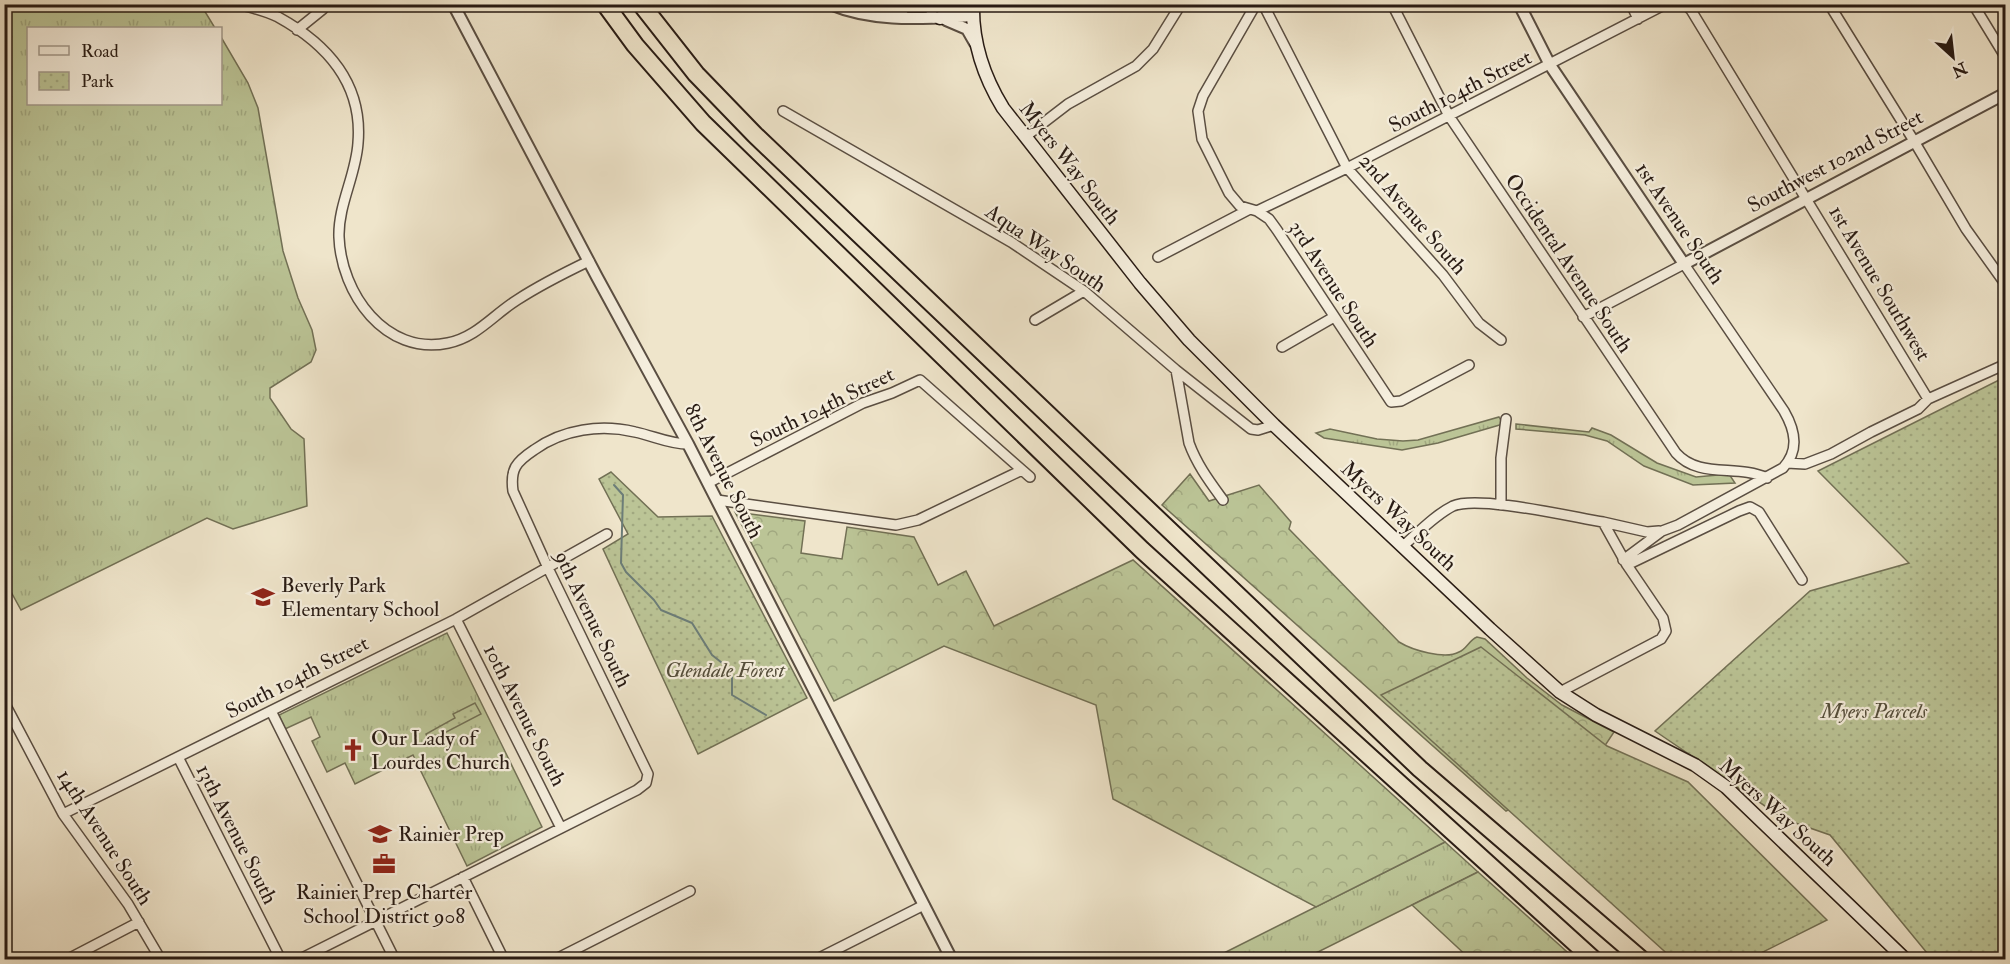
<svg xmlns="http://www.w3.org/2000/svg" width="2010" height="964" viewBox="0 0 2010 964" font-family="'IM FELL Double Pica',serif">
<defs>
<pattern id="grass-tufts" width="24" height="20" patternUnits="userSpaceOnUse" patternTransform="scale(1.5)"><rect width="24" height="20" fill="#bbc496"/><path d="M3 7l-1-3M5 7V3M7 7l1-3M15 17l-1-3M17 17v-4M19 17l1-3" fill="none" stroke="#a1a880"/></pattern>
<pattern id="forest-crowns" width="20" height="18" patternUnits="userSpaceOnUse" patternTransform="scale(1.5)"><rect width="20" height="18" fill="#bbc496"/><path d="M2 6a3 3 0 1 1 6 0M12 15a3 3 0 1 1 6 0" fill="none" stroke="#a1a880"/></pattern>
<pattern id="park-dots" width="8" height="8" patternUnits="userSpaceOnUse" patternTransform="scale(1.5)"><rect width="8" height="8" fill="#bbc496"/><path d="M2 2h.1M6 6h.1" fill="none" stroke="#a1a880" stroke-width="1.8" stroke-linecap="round"/></pattern>
</defs>
<rect width="100%" height="100%" fill="#efe5cb"/>
<filter id="stains"><feTurbulence type="fractalNoise" baseFrequency=".00333" numOctaves="4"/><feColorMatrix values="0 0 0 0 .2 0 0 0 0 .09 0 0 0 0 .02 0 0 0 .5 -.17"/></filter>
<radialGradient id="worn" r=".72"><stop offset=".6" stop-color="#630" stop-opacity="0"/><stop offset="1" stop-color="#630" stop-opacity=".3"/></radialGradient>
<path fill="url(#grass-tufts)" stroke="#727055" stroke-width="1.5" d="M4,5H201L215,28H28V104H220L221,37L248,83L258,108L283,251L298,298L312,330L316,350L311,362L270,388V398L291,429L304,439L307,506L233,529L207,518L21,610L4,579Z
M1499,417L1503,424L1438,443L1402,450L1324,438L1316,433L1330,429L1377,439L1403,441L1418,440Z
M1516,424L1589,432L1592,428L1611,435L1657,463L1696,477L1729,474L1735,483L1693,485L1644,466L1607,441L1585,435L1516,429Z
M447,633L542,827L467,866L413,755L355,784L345,763L327,772L312,741L320,737L311,717L285,729L279,715Z
M1445,842L1478,872L1304,959L1210,960Z"/>
<path fill="url(#forest-crowns)" stroke="#727055" stroke-width="1.5" d="M1190,474L1209,501L1259,485L1291,522L1289,529L1399,642C1412,650 1445,660 1459,652C1467,649 1469,640 1477,637L1485,639L1527,678L1562,705L1614,732L1600,753L1595,767L1506,811L1162,505Z
M735,512L805,521L801,553L842,559L847,527L914,537L938,585L966,571L994,626L1133,560L1445,842L1316,907L1113,799L1096,705L944,646L834,701Z
M1478,872L1575,959H1470L1412,905Z"/>
<path fill="url(#park-dots)" stroke="#727055" stroke-width="1.5" d="M2005,377V958L1932,959L1830,835L1784,819L1655,731L1810,591L1909,563L1818,471Z
M611,472L658,517L712,516L807,698L698,754L603,549L628,534L599,479Z
M1481,647L1607,746L1688,782L1827,920L1749,959H1673L1381,695Z
M475,703L481,714L429,741L426,734L455,718L453,714Z"/>
<g fill="none" stroke-linecap="round" stroke-linejoin="round">
<path stroke="#6c7d78" stroke-width="2" d="M614,485L623,495L621,563L626,572L654,600L661,610L692,623L712,655L726,666L732,676V695L766,715"/>
<g stroke="#5a4e42" stroke-width="12">
<path id="minor" d="M239,4C252,8 266,11 278,17C327,44 363,84 358,143C356,175 338,205 339,237C341,293 385,356 448,343C477,337 493,315 517,300C540,285 564,273 589,261
M928,4L934,18
M1256,4L1203,96L1198,111L1202,139L1229,193L1240,206L1257,211L1269,219L1277,230L1391,402L1401,401L1469,365
M1263,4L1347,168L1443,275L1479,323L1501,340
M1392,4L1449,116L1676,453C1699,479 1737,464 1767,478
M1631,4L1638,19
M1685,4L1691,10L1928,399
M1829,4L1914,141L1966,229L2006,285
M1973,4L2006,58
M1098,6V4
M297,30L323,9
M783,111L1011,242L1084,291L1176,370L1251,429L1258,430L1274,425
M1025,137L1068,104L1136,66L1153,49L1181,4
M1257,211L1347,168L1666,4
M1158,257L1248,210
M1583,317L1684,264L1784,411C1795,430 1800,450 1783,468L1678,525L1662,531L1623,560
M1035,320L1084,291
M1282,347L1334,317
M1176,370L1189,443C1197,465 1210,482 1223,500
M1787,463L1805,464L1831,454L1871,432L1918,409L1928,399L2006,364
M708,483L863,403L892,393L920,380L1030,477
M717,500L896,525L918,520L1022,470
M1501,505V458L1506,419
M1603,522L1647,532L1659,531
M1403,546C1418,533 1435,515 1453,506C1478,495 1572,517 1603,522L1627,565L1663,618L1666,631L1661,639L1560,692
M1627,565L1739,511L1750,507L1759,512L1802,580
M456,619L561,828
M4,702L63,814L128,904L161,960
M271,711L395,960
M178,757L281,960
M63,814L456,619L607,534
M463,877L504,960
M66,960L139,922
M298,960L637,790L646,783L648,774L548,568L513,491C510,469 516,462 534,450C563,429 601,424 635,432C654,436 669,444 688,444
M554,960L690,891
M815,960L924,905"/>
</g>
<g stroke="#5a4e42" stroke-width="14">
<path id="tertiary" d="M453,4L597,277L688,444L952,960
M830,4C875,23 925,18 973,16
M1519,4L1550,65L1684,264L2006,93
M892,15L900,13L908,4
M946,20L967,29L975,43"/>
</g>
<g stroke="#281b14" stroke-width="15">
<path id="secondary" d="M973,4C972,42 984,77 1003,108L1140,283L1189,340L1274,425L1490,629L1560,692L1596,715L1695,765L1726,787L1906,960
M940,18L949,15L961,4"/>
</g>
<g stroke="#281b14" stroke-width="20">
<path id="motorway" d="M605,4L635,45L703,123L1142,550L1594,960
M641,4L696,74L755,135L1420,769L1642,960"/>
</g>
<use href="#minor" stroke="#f5eedd" stroke-width="9"/>
<use href="#tertiary" stroke="#f5eedd" stroke-width="10"/>
<use href="#secondary" stroke="#f5eedd" stroke-width="12"/>
<use href="#motorway" stroke="#efe5cb" stroke-width="16"/>
</g>
<defs>
<g id="school-bare" transform="scale(1.8)"><path d="M0-5L7-2L0 1L-7-2ZM-4 1L0 2.5L4 1V4Q0 6-4 4Z" fill="#8f2418" stroke="#f5eedd" stroke-width="2.5" paint-order="stroke"/></g>
<g id="church-bare" transform="scale(1.8)"><path d="M-1.2-6h2.4v3.5h3.3v2.4h-3.3V6h-2.4V-.1h-3.3v-2.4h3.3Z" fill="#8f2418" stroke="#f5eedd" stroke-width="2.5" paint-order="stroke"/></g>
<g id="office-bare" transform="scale(1.8)"><path d="M-6-3h4V-5.5h4V-3h4V5H-6ZM-1-4.5V-3h2v-1.5ZM-6 0V1H6V0Z" fill="#8f2418" stroke="#f5eedd" stroke-width="2.5" paint-order="stroke"/></g>
</defs>
<g fill-rule="evenodd">
<use href="#school-bare" x="263" y="597"/>
<use href="#church-bare" x="353" y="750"/>
<use href="#school-bare" x="380" y="834"/>
<use href="#office-bare" x="384" y="864"/>
</g>
<g text-anchor="middle" stroke-width="4.5" stroke-linejoin="round" paint-order="stroke">
<g font-size="21" fill="#281b14" stroke="#f5eedd">
<text transform="translate(1460 91) rotate(-27)" y="7">South 104th Street</text>
<text transform="translate(1835 161) rotate(-28)" y="7">Southwest 102nd Street</text>
<text transform="translate(1070 163) rotate(52)" y="7">Myers Way South</text>
<text transform="translate(1413 214) rotate(49)" y="7">2nd Avenue South</text>
<text transform="translate(1680 223) rotate(56)" y="7">1st Avenue South</text>
<text transform="translate(1046 248) rotate(34)" y="7">Aqua Way South</text>
<text transform="translate(1569 263) rotate(56)" y="7">Occidental Avenue South</text>
<text transform="translate(1880 283) rotate(59)" y="7">1st Avenue Southwest</text>
<text transform="translate(1334 284) rotate(57)" y="7">3rd Avenue South</text>
<text transform="translate(822 407) rotate(-26)" y="7">South 104th Street</text>
<text transform="translate(724 471) rotate(63)" y="7">8th Avenue South</text>
<text transform="translate(1399 516) rotate(43)" y="7">Myers Way South</text>
<text transform="translate(593 619) rotate(64)" y="7">9th Avenue South</text>
<text transform="translate(297 677) rotate(-27)" y="7">South 104th Street</text>
<text transform="translate(525 715) rotate(63)" y="7">10th Avenue South</text>
<text transform="translate(1778 812) rotate(42)" y="7">Myers Way South</text>
<text transform="translate(237 834) rotate(63)" y="7">13th Avenue South</text>
<text transform="translate(105 837) rotate(57)" y="7">14th Avenue South</text>
</g>
<g font-size="21" fill="#281b14" stroke="#f5eedd" text-anchor="start">
<text x="281" y="592">Beverly Park<tspan x="281" dy="24">Elementary School</tspan></text>
<text x="371" y="745">Our Lady of<tspan x="371" dy="24">Lourdes Church</tspan></text>
<text x="398" y="841">Rainier Prep</text>
<text x="384" y="899" text-anchor="middle">Rainier Prep Charter<tspan x="384" dy="24">School District 908</tspan></text>
</g>
<g font-size="21" font-style="italic" fill="#544e3b" stroke="#f5eedd">
<text x="725" y="677">Glendale Forest</text>
<text x="1874" y="718">Myers Parcels</text>
</g>
</g>
<rect width="2010" height="964" fill="none" stroke="#efe5cb" stroke-width="24"/>
<rect x="6" y="6" width="1998" height="952" fill="none" stroke="#281b14" stroke-width="3"/>
<rect x="12" y="12" width="1986" height="940" fill="none" stroke="#281b14" stroke-width="1.5"/>
<rect x="27" y="27" width="195" height="78" fill="#f5eedd" stroke="#a39a8d" stroke-width="1.5"/>
<rect x="39" y="46" width="30" height="9" fill="#f5eedd" stroke="#a39a8d" stroke-width="1.5"/>
<text x="81" y="57" font-size="18" fill="#281b14">Road</text>
<rect x="39" y="72" width="30" height="18" fill="url(#park-dots)" stroke="#a39a8d" stroke-width="1.5"/>
<text x="81" y="87" font-size="18" fill="#281b14">Park</text>
<g transform="translate(1953 57) rotate(153)" stroke="#f5eedd" stroke-width="4.5" paint-order="stroke">
<path d="M0-4.5L10 22L0 15L-10 22Z" fill="#281b14"/>
<text y="-9" font-size="16" font-weight="bold" text-anchor="middle" fill="#281b14">N</text>
</g>
<rect width="100%" height="100%" filter="url(#stains)"/>
<rect width="100%" height="100%" fill="url(#worn)"/>
</svg>
